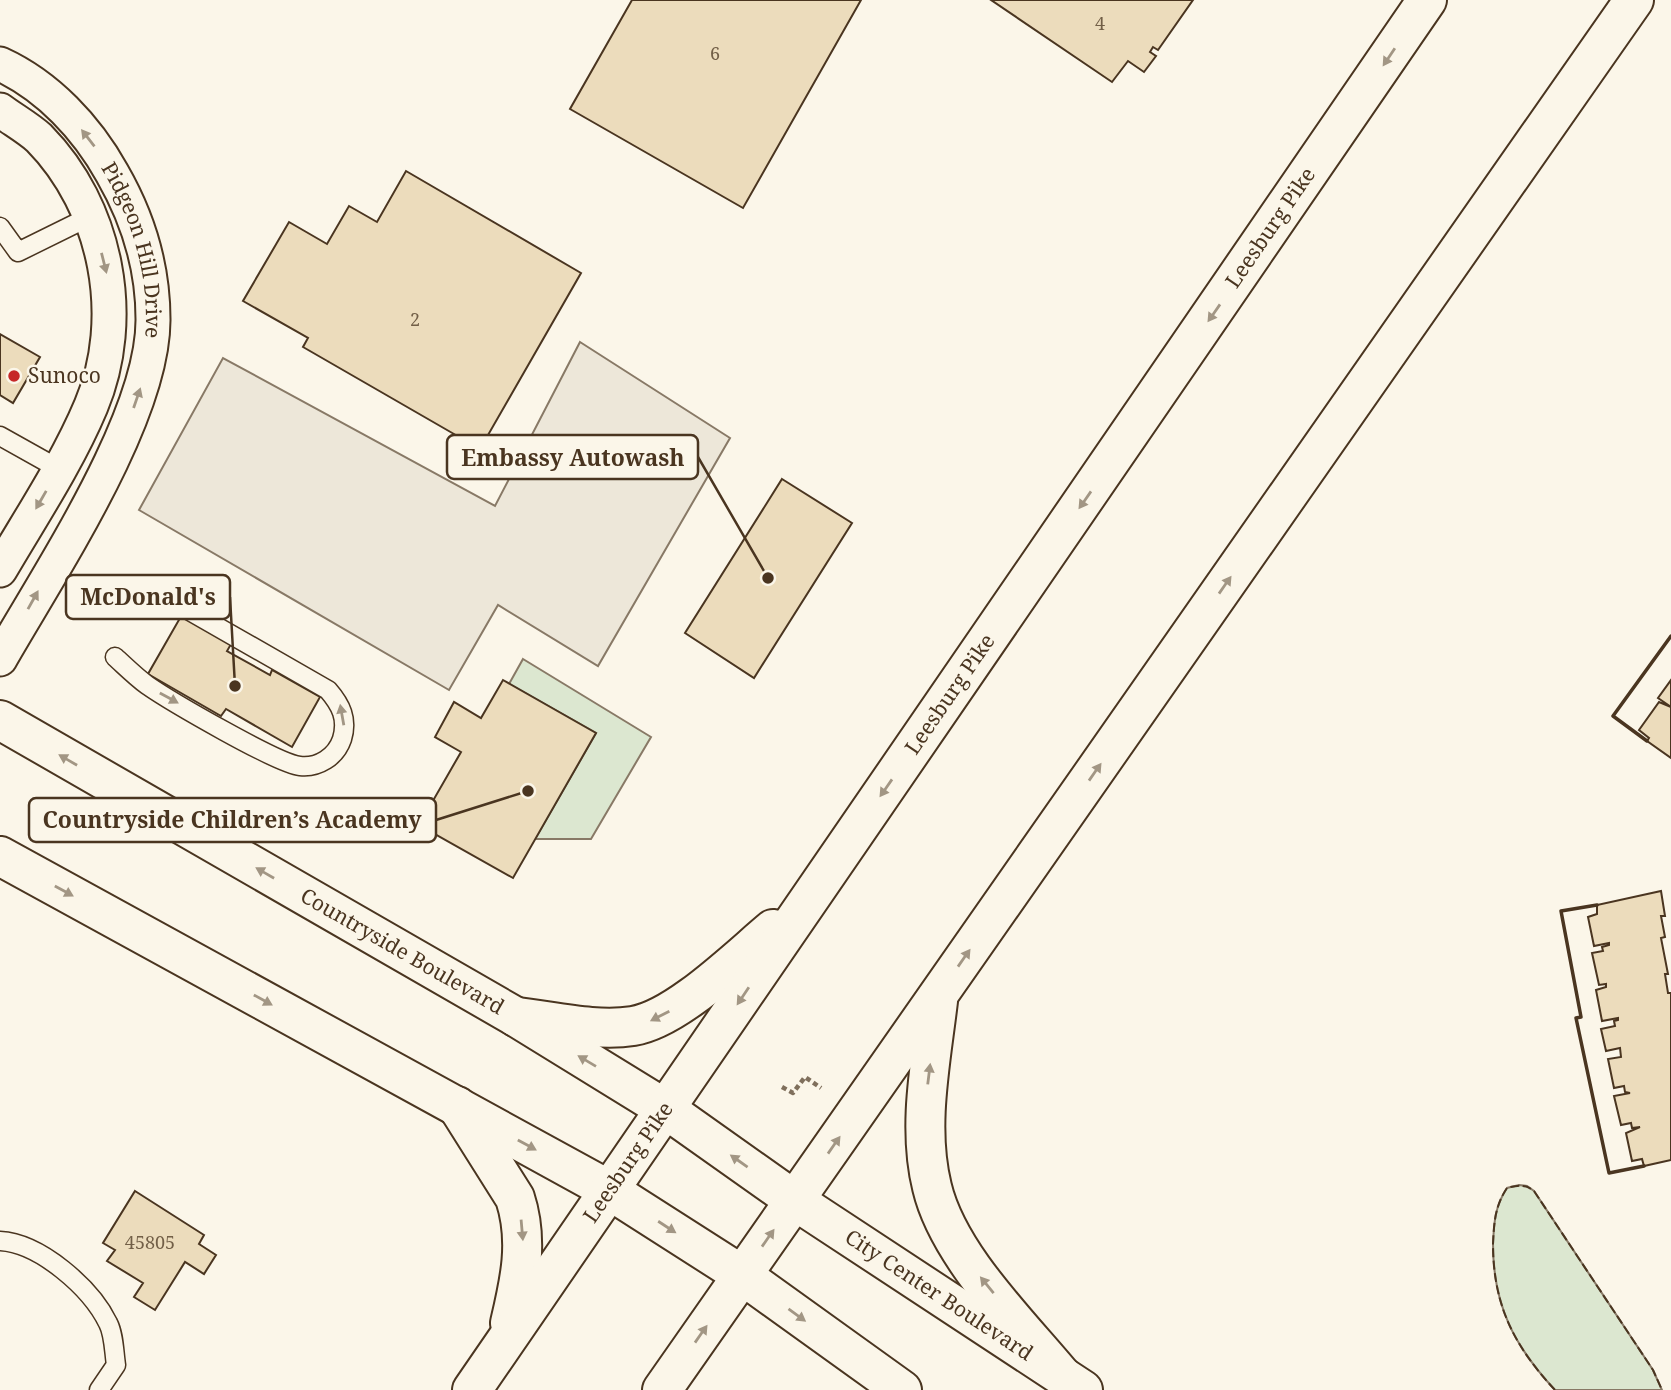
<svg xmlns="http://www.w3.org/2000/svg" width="1671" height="1390" viewBox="0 0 1671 1390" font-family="'Noto Serif',serif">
<rect width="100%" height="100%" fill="#fbf6e9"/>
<path fill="#dce7d0" stroke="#887966" stroke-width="2" d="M523,659L651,737L591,839H535L596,733L509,684Z
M1519,1185L1527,1186L1534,1191L1653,1370L1662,1390H1555C1514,1346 1493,1305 1493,1244C1494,1222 1495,1206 1507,1188Z"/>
<path fill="#ede7d9" stroke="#887966" stroke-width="2" d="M580,342L730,438L598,666L498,605L449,690L139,510L223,358L495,506Z"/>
<path fill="#ecdcbc" stroke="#4a3520" stroke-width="2" d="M632,0H861L743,208L570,109Z
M991,0H1193L1158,50L1153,47L1150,52L1156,56L1144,72L1128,61L1112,82Z
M406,171L581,273L480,449L303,347L308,338L243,301L289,222L327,244L349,206L377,222Z
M0,334L40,357L13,403L0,395Z
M782,479L852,523L754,678L685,633Z
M184,611L234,639L227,651L270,675L272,670L320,697L292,747L226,709L221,716L148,674Z
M503,680L596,733L513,878L419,825L461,752L435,737L454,702L481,718Z
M1671,680V758L1647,741L1649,738L1639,730L1659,702L1671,707L1658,698Z
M1661,891L1665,916H1661L1665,937L1661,938L1668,974H1665L1668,993H1671V1160L1644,1166L1642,1159L1632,1161L1626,1133L1640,1127L1632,1128L1631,1123L1621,1125L1614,1096L1630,1093L1625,1092L1624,1086L1614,1088L1608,1059L1621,1057L1620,1048L1606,1051L1601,1029L1615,1026L1614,1021L1618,1020V1018L1602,1021L1596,990L1606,987V984L1599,985L1592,953L1603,951L1602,947L1609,945V943L1594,946L1588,917L1597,914V905Z
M135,1191L204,1235L199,1244L216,1255L204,1274L185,1262L155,1310L134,1297L143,1283L107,1261L115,1250L103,1243Z"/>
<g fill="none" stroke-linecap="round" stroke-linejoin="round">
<g stroke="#4a3520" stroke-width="21">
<path id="service" d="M0,227L18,252L91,216
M0,436L59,469
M115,657C125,666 136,677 147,685C170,701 278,764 300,766C318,768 336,757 342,739C348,719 341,705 328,690L153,590
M0,1241C40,1243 91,1288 108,1323C114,1334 114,1352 116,1365L99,1390"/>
</g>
<g stroke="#4a3520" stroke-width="37">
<g id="minor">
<path id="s1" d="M0,64C48,86 87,128 112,173C138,218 153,267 153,319C154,417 49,573 0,659"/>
<path d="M0,110C12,119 28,128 39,138C107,207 128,318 91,406C67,463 31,517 0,570"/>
</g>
</g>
<g stroke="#4a3520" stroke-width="42">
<g id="tertiary">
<path id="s2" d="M0,720L516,1017L667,1110"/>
<path d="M0,856L609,1190"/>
</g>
</g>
<g stroke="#4a3520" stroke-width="42">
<g id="secondary">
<path id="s3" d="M667,1110L794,1200L1083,1390"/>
<path d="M609,1190L742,1275L902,1390"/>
</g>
</g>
<g stroke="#4a3520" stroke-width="42">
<g id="trunk">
<path d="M938,1001C931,1061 917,1127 932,1187C948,1255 1018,1323 1062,1376"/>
<path d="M516,1017C553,1021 596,1032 633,1026C677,1019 738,958 773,929"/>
<path d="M457,1106L515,1198C529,1241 520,1281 510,1323"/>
<path id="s4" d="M472,1390L1427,0"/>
<path d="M662,1390L1634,0"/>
</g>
</g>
<path stroke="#7f6f5c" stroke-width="4.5" stroke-dasharray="5 3.5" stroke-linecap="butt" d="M782,1087L793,1093L805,1077L821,1088"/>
<use href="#service" stroke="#fbf6e9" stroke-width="18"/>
<use href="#minor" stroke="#fbf6e9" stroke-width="33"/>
<use href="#tertiary" stroke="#fbf6e9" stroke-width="38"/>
<use href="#secondary" stroke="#fbf6e9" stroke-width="38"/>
<use href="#trunk" stroke="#fbf6e9" stroke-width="38"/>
<path stroke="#4a3520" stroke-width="2" stroke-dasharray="9 3.5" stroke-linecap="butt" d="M1555,1390C1514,1346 1493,1305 1493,1244C1494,1222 1495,1206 1507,1188C1518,1185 1525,1184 1534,1191L1653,1370L1662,1390"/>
<path stroke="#4a3520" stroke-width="3.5" d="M1647,741L1613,716L1671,636
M1597,905L1561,911L1581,1017L1576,1018L1609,1173L1644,1166"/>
</g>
<defs><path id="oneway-solid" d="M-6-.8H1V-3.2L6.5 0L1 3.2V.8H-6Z" transform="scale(1.75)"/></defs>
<g fill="#a29684">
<use href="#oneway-solid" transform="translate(1389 57) rotate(124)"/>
<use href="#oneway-solid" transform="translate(88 138) rotate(-128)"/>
<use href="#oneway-solid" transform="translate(104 263) rotate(76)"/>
<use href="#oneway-solid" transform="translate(1214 313) rotate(125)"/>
<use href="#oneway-solid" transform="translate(137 398) rotate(-71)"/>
<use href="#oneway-solid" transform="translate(41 500) rotate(120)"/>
<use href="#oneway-solid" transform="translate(1085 500) rotate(125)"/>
<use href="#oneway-solid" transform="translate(1225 585) rotate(-55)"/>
<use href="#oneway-solid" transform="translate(33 600) rotate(-61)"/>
<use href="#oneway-solid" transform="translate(169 698) rotate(29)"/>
<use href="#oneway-solid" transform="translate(342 715) rotate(-100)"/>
<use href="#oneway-solid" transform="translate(68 760) rotate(-150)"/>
<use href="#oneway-solid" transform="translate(1095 772) rotate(-55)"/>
<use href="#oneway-solid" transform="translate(886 788) rotate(125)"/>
<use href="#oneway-solid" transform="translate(265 873) rotate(-150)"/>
<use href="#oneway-solid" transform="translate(64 891) rotate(29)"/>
<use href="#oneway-solid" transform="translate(964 958) rotate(-55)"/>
<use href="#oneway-solid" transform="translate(743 996) rotate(124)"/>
<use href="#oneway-solid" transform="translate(263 1000) rotate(29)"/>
<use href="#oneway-solid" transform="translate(660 1016) rotate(153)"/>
<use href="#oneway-solid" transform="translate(587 1061) rotate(-149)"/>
<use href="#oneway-solid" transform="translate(929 1074) rotate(-83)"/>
<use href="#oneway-solid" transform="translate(527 1145) rotate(29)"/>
<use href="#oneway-solid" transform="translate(834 1145) rotate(-55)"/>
<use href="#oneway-solid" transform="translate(739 1161) rotate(-145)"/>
<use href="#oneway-solid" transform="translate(667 1227) rotate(33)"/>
<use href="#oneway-solid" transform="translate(522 1230) rotate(85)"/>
<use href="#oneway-solid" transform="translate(768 1238) rotate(-55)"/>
<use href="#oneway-solid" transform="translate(987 1285) rotate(-129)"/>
<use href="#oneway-solid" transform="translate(797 1315) rotate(36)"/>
<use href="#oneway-solid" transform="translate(701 1334) rotate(-55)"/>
</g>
<circle fill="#c62828" stroke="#fbf6e9" stroke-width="2.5" cx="14" cy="376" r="7"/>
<g text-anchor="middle" stroke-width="5" stroke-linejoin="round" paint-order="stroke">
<g font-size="18" fill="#725f47">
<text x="1100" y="30">4</text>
<text x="715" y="60">6</text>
<text x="415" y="326">2</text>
<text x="150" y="1249">45805</text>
</g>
<g font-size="21" fill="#4a3520" stroke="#fbf6e9">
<text dy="7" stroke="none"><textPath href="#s4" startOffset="1410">Leesburg Pike</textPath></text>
<text dy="7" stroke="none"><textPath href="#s1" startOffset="240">Pidgeon Hill Drive</textPath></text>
<text dy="7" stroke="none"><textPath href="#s4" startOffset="844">Leesburg Pike</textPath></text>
<text dy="7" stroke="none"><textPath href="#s2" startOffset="464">Countryside Boulevard</textPath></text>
<text dy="7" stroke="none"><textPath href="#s4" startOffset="276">Leesburg Pike</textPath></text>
<text dy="7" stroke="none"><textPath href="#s3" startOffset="329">City Center Boulevard</textPath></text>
</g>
<g font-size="21" fill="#4a3520" stroke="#fbf6e9" text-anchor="start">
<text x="28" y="383">Sunoco</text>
</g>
</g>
<path fill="none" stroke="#4a3520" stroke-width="2.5" d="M768 578L698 457M235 686L230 597M528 791L436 820"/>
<g fill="#4a3520" stroke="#fbf6e9" stroke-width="2.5">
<circle cx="768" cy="578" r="7"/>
<circle cx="235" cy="686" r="7"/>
<circle cx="528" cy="791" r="7"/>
</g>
<g fill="#fbf6e9" stroke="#4a3520" stroke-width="2.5">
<rect x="447" y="435" width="251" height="44" rx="7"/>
<rect x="66" y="575" width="164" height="44" rx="7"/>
<rect x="29" y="798" width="407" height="44" rx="7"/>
</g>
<g font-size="23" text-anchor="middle" font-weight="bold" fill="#4a3520">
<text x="573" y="466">Embassy Autowash</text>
<text x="148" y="605">McDonald's</text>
<text x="232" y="828">Countryside Children’s Academy</text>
</g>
</svg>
